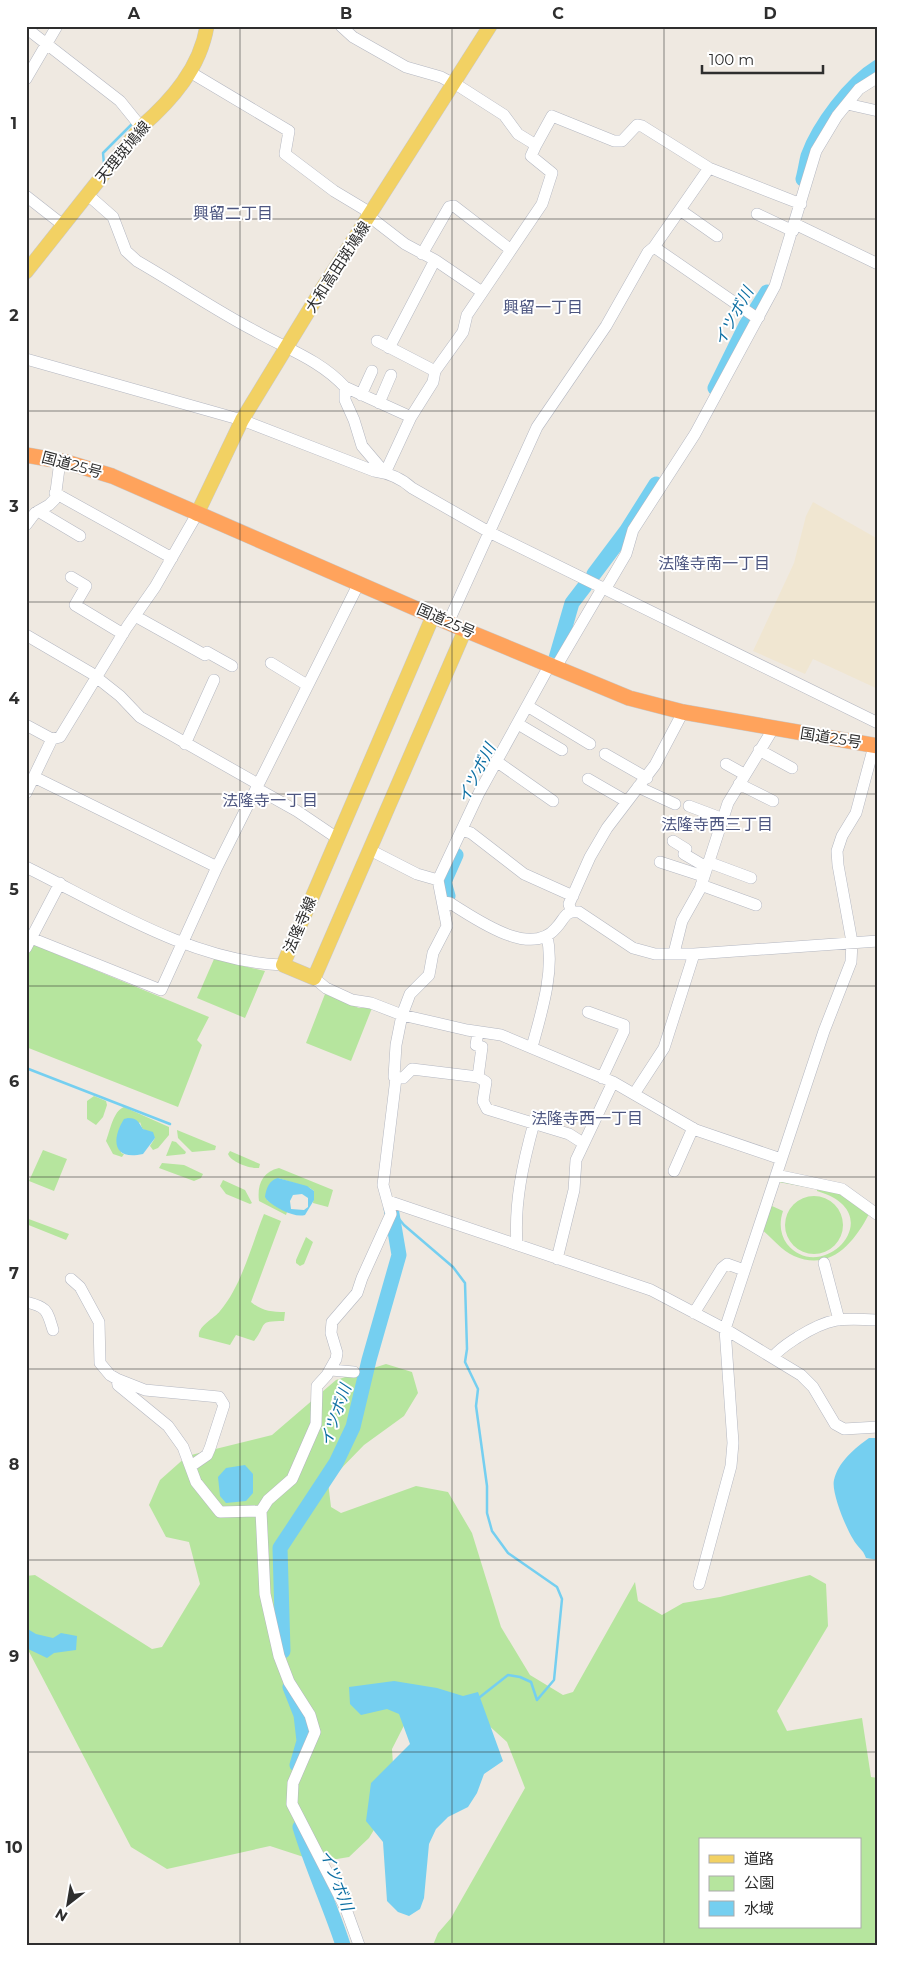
<svg xmlns="http://www.w3.org/2000/svg" width="904" height="1971" viewBox="0 0 904 1971" font-family="Montserrat,'Noto Sans JP',sans-serif">
<rect width="100%" height="100%" fill="#efe9e1"/>
<path fill="#f0e6d1" d="M813,502L878,539V689L813,659L805,674L753,651L794,563L806,516Z"/>
<path fill="#b6e59e" fill-rule="evenodd" d="M32,944L209,1017L197,1040L202,1045L178,1107L26,1047V958Z
M214,959L265,971L245,1018L197,998Z
M325,994L359,1008H372L351,1061L306,1043Z
M94,1096L106,1101L107,1105L103,1117L96,1125L87,1119V1101Z
M124,1107L169,1127V1135L158,1148L153,1150L150,1146L155,1138L142,1128L140,1122L121,1153L124,1154L122,1157L113,1154L106,1141C110,1131 113,1111 124,1107Z
M177,1130L216,1146L215,1150L192,1152L178,1138Z
M172,1141L176,1142L186,1152L185,1154L166,1156Z
M43,1150L67,1159L54,1191L29,1181Z
M230,1151L260,1164L259,1168C250,1169 231,1162 228,1154Z
M162,1163L184,1165L203,1174L201,1178L194,1181L159,1168Z
M279,1168L333,1190L328,1207L313,1203L314,1191L310,1188L278,1178L267,1200L287,1212L286,1215L259,1201C257,1185 262,1172 279,1168Z
M778,1179L840,1192L869,1214C854,1243 830,1272 794,1256C782,1251 771,1237 761,1229L772,1199L774,1200L772,1206L783,1211C779,1223 780,1234 787,1244C822,1287 893,1213 817,1191V1189L778,1182Z
M223,1180L245,1190L252,1203L250,1204L226,1194L220,1186Z
M785 1225a29 29 0 1 1 58 0a29 29 0 1 1-58 0Z
M264,1214L281,1221L251,1302C262,1311 271,1312 285,1312L284,1321C256,1321 268,1324 254,1341L236,1335L230,1345L199,1337C197,1326 214,1319 220,1311C242,1285 251,1246 264,1214Z
M26,1218L69,1234L66,1240L26,1224Z
M306,1237L313,1242L304,1264L300,1266L296,1263V1260Z
M386,1364L412,1372L418,1393L404,1416L364,1445L328,1482L331,1507L341,1513L416,1486L448,1492L472,1533L501,1627L530,1675L563,1695L573,1692L635,1582L638,1601L662,1615L683,1603L720,1597L810,1575L826,1584L828,1626L777,1711L787,1731L862,1718L871,1777L878,1778V1945H433L438,1933L451,1918L525,1788L507,1742L464,1703L420,1694L392,1749L395,1795L369,1838L349,1857L319,1862L270,1846L167,1869L131,1847L26,1646V1576L35,1575L152,1649L162,1647L200,1584L189,1542L166,1537L149,1505L160,1480L187,1456L272,1435L336,1380ZM700,1840H860V1927H700Z"/>
<path fill="#75cff0" fill-rule="evenodd" d="M128,1118C138,1118 138,1122 143,1129L153,1132L155,1138L143,1154C113,1161 111,1140 124,1119Z
M278,1178L307,1186L314,1191V1200L305,1215C294,1218 276,1208 267,1200L265,1197C266,1189 269,1180 278,1178ZM302,1194L308,1198V1207L304,1210L291,1209L290,1201L293,1195Z
M869,1438H878V1560L866,1558C863,1549 857,1547 853,1539C846,1528 831,1492 834,1480C838,1462 855,1448 869,1438Z
M245,1465L253,1474V1493L246,1501L226,1503L220,1496L218,1477L226,1468Z
M26,1628L36,1634L53,1638L61,1633L77,1636L76,1650L54,1653L47,1658L26,1648Z
M394,1681L437,1688L463,1696L478,1692L503,1761L484,1774L477,1793L468,1807L448,1817L436,1829L429,1844L424,1898L420,1909L409,1916L398,1912L387,1901L383,1842L366,1821L371,1783L410,1744L399,1714L387,1709L361,1715L350,1704L349,1687Z"/>
<g fill="none" stroke-linecap="round" stroke-linejoin="round">
<path stroke="#75cff0" stroke-width="2.5" d="M104,164L103,153L133,123
M26,1068L170,1124
M395,1214L404,1225L453,1267L465,1283L467,1349L465,1362L478,1389L476,1406L487,1486V1513L492,1531L508,1553L557,1587L562,1599L554,1680L537,1700L531,1682L520,1677L508,1675L480,1697"/>
<path stroke="#75cff0" stroke-width="15" d="M803,179C805,172 806,164 808,156C819,126 850,84 878,67
M715,388L746,325L767,292
M594,574L627,530L656,484
M556,658L572,603L585,586
M448,896L444,882L456,855
M283,1651L280,1548L336,1463L353,1427L369,1360L399,1255L391,1208
M290,1687L301,1715L304,1741L297,1765
M300,1827C312,1867 330,1905 343,1945"/>
<g stroke="#b4b7c1" stroke-width="12">
<path id="minor" d="M341,26L353,37L406,67L441,77L454,84
M26,28L120,101L141,127
M190,72L289,131L285,154L334,191L364,209L370,217L405,244L435,260L482,292
M26,79L57,26
M847,104L878,111
M536,145L552,116L614,141H622L637,125L642,126L709,168L801,204
M88,195L113,217L126,251L137,261C177,284 215,310 255,331C287,349 320,360 345,387V400L354,420L362,446L385,473L411,417L433,382L435,371L463,332L467,315L542,204L552,173L531,156L536,145L518,134L504,115L454,83
M26,196L63,225
M680,210L717,236
M757,214L793,231
M795,224L878,264
M654,247L754,316L759,317
M422,254L449,207L454,206L511,250
M377,341L435,371
M389,348L435,260
M26,359L242,420L374,471C389,473 401,478 412,488L489,532L878,723
M345,387L411,417
M361,395L372,371
M379,403L391,375
M55,493L172,558
M38,511L80,536
M26,525L35,513L49,505L55,499L60,461
M71,577L86,586L75,605L123,634
M606,588L626,554L633,530L695,434L775,286L816,151L837,116L859,89L878,77
M135,616L205,655L207,652L232,666
M448,623L537,427L606,326L648,252L654,247L709,168
M26,635L91,673L120,696L140,717L258,784
M271,663L307,685
M556,667L603,587
M548,668L479,793L438,880L447,926L433,953L429,975L410,994L402,1015L396,1045L394,1077L403,1078L412,1069L478,1077L486,1082L483,1101L487,1109L569,1134L583,1143
M529,707L590,744
M518,724L562,750
M26,725L52,739L60,737L127,627L155,587L197,514
M185,744L214,680
M759,750L792,768
M605,754L647,778
M496,761L553,801
M726,764L744,774
M34,777L217,867
M588,779L626,801
M739,784L773,801
M638,787L675,804
M256,788L297,811L337,838
M26,793L52,739
M689,806L721,818
M462,830L471,833L524,874L573,896
M673,841L686,849L684,854L706,867
M370,850L417,874L438,880
M660,862L703,876
M708,862L751,878
M26,867C105,906 193,962 283,965
M701,885L756,905
M444,902L450,903C475,918 530,959 556,928C565,919 564,910 579,912L633,948L655,954H694L878,941
M571,911L569,904L590,857L607,828L655,765L683,712
M31,938L161,990L217,867L359,583
M26,948L60,883
M674,953L682,921L700,889L728,803L773,729
M314,978L326,988L352,1000L371,1003L402,1015L467,1030L501,1035L613,1082L696,1130L781,1159
M588,1012L624,1025V1031L602,1078
M532,1047C541,1014 555,971 547,936
M478,1077L482,1047L476,1045L478,1032
M634,1094L664,1048L694,954
M674,1171L693,1128
M776,1175L842,1189L878,1215
M388,1201L651,1290L725,1329L801,1375L813,1387L835,1424L844,1429L878,1427
M517,1244C514,1203 523,1163 534,1123
M557,1259L574,1190L576,1160L613,1082
M824,1263L839,1320
M71,1279L80,1287L99,1322L100,1363L110,1375L117,1379L118,1385L168,1426L183,1447L196,1482L220,1512L261,1511
M26,1302C47,1307 47,1310 53,1330
M694,1313L722,1268L727,1264L744,1270
M773,1357C780,1348 789,1343 798,1337C830,1317 841,1318 878,1320
M331,1370L354,1372
M117,1379L145,1390L219,1397L224,1405L210,1448L207,1455L191,1466
M699,1584L731,1466L733,1443L725,1329L824,1031L851,962L852,942L838,865L837,851L842,836L856,813L874,746
M359,1945L346,1909L292,1804L293,1783L315,1732L310,1715L289,1682L279,1656L265,1594L261,1511L268,1500L292,1479L316,1424L317,1386L327,1375L336,1359L337,1353L331,1333L332,1322L357,1293L362,1278L391,1214L383,1185L396,1078"/>
</g>
<g stroke="#c9c9c9" stroke-width="15">
<path id="major" d="M26,272L141,127C172,100 200,68 207,26
M197,514L242,420L322,289L490,26
M433,616L283,965L314,978L465,630"/>
</g>
<g stroke="#c9c9c9" stroke-width="16">
<path id="highway" d="M26,455L66,462L112,476L465,630L629,698L683,712L878,746"/>
</g>
<use href="#minor" stroke="#fff" stroke-width="11"/>
<use href="#major" stroke="#f2d163" stroke-width="14"/>
<use href="#highway" stroke="#ffa35c" stroke-width="15"/>
</g>
<path fill="none" stroke="#2e2e2e" stroke-width="1" stroke-opacity="0.55" d="M240,26V1945M452,26V1945M664,26V1945M26,219H878M26,411H878M26,602H878M26,794H878M26,986H878M26,1177H878M26,1369H878M26,1560H878M26,1752H878"/>
<g text-anchor="middle" stroke-width="4" stroke-linejoin="round" paint-order="stroke">
<g font-size="15" fill="#2e2e2e" stroke="#fff">
<text transform="translate(123 152) rotate(-50)" y="5">天理斑鳩線</text>
<text transform="translate(338 267) rotate(-57)" y="5">大和高田斑鳩線</text>
<text transform="translate(72 465) rotate(15)" y="5">国道25号</text>
<text transform="translate(446 621) rotate(24)" y="5">国道25号</text>
<text transform="translate(831 738) rotate(9)" y="5">国道25号</text>
<text transform="translate(300 925) rotate(-67)" y="5">法隆寺線</text>
</g>
<g font-size="16" fill="#4d5680" stroke="#fff">
<text x="233" y="219">興留二丁目</text>
<text x="543" y="313">興留一丁目</text>
<text x="714" y="569">法隆寺南一丁目</text>
<text x="270" y="806">法隆寺一丁目</text>
<text x="717" y="830">法隆寺西三丁目</text>
<text x="587" y="1124">法隆寺西一丁目</text>
</g>
<g font-size="16" font-style="italic" fill="#0d6fa3" stroke="#fff">
<text transform="translate(733 316) rotate(-61)" y="6">イツボ川</text>
<text transform="translate(476 773) rotate(-63)" y="6">イツボ川</text>
<text transform="translate(335 1415) rotate(-71)" y="6">イツボ川</text>
<text transform="translate(337 1880) rotate(69)" y="6">イツボ川</text>
</g>
</g>
<rect width="904" height="1971" fill="none" stroke="#ffffff" stroke-width="55"/>
<rect x="699" y="1838" width="162" height="90" fill="#ffffff" stroke="#ababab"/>
<rect x="709" y="1855" width="25" height="8" fill="#f2d163" stroke="#ababab"/>
<text x="744" y="1864" font-size="15" fill="#2e2e2e">道路</text>
<rect x="709" y="1876" width="25" height="15" fill="#b6e59e" stroke="#ababab"/>
<text x="744" y="1888" font-size="15" fill="#2e2e2e">公園</text>
<rect x="709" y="1901" width="25" height="15" fill="#75cff0" stroke="#ababab"/>
<text x="744" y="1914" font-size="15" fill="#2e2e2e">水域</text>
<g transform="translate(68 1904) rotate(211)" stroke="#ffffff" stroke-width="4" paint-order="stroke">
<path d="M0-4L9 19L0 12L-9 19Z" fill="#2e2e2e"/>
<text y="-8" font-size="14" font-weight="bold" text-anchor="middle" fill="#2e2e2e">N</text>
</g>
<path d="M702 65v8h121v-8" fill="none" stroke="#2e2e2e" stroke-width="2.5"/>
<text x="709" y="65" font-size="15" fill="#2e2e2e" stroke="#ffffff" stroke-width="4" paint-order="stroke">100 m</text>
<rect x="28" y="28" width="848" height="1916" fill="none" stroke="#2e2e2e" stroke-width="2"/>
<g font-size="16" text-anchor="middle" font-weight="bold" fill="#2e2e2e">
<text x="134" y="19">A</text>
<text x="346" y="19">B</text>
<text x="558" y="19">C</text>
<text x="770" y="19">D</text>
<text x="14" y="129">1</text>
<text x="14" y="321">2</text>
<text x="14" y="512">3</text>
<text x="14" y="704">4</text>
<text x="14" y="895">5</text>
<text x="14" y="1087">6</text>
<text x="14" y="1279">7</text>
<text x="14" y="1470">8</text>
<text x="14" y="1662">9</text>
<text x="14" y="1853">10</text>
</g>
</svg>
